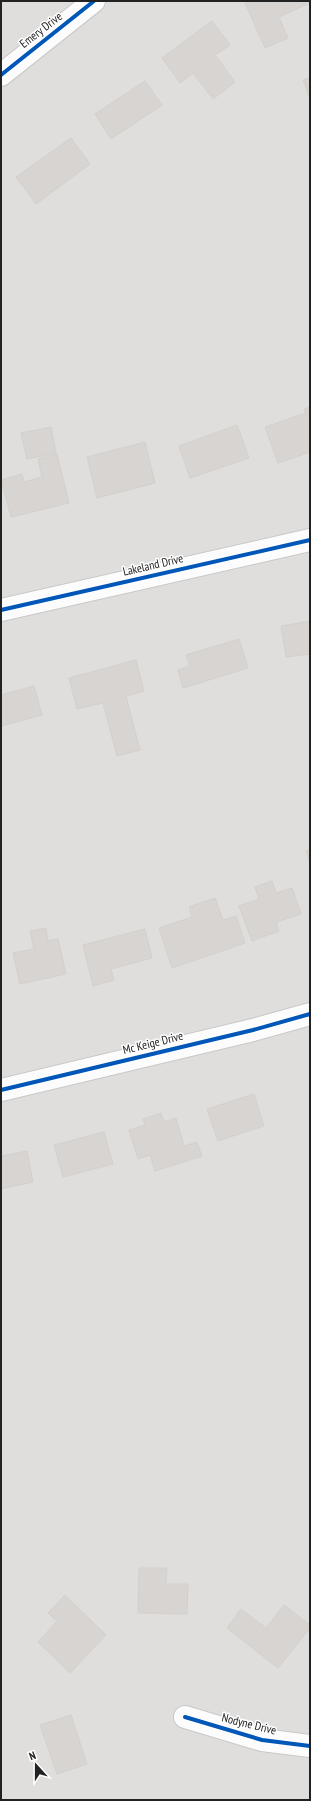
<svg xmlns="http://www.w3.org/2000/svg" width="311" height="1801" viewBox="0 0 311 1801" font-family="'PT Sans Narrow',sans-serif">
<rect width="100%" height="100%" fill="#f0eeeb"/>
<path fill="#dfdedc" d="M1,1H310V1800H1Z"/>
<path fill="#d7d4d2" stroke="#d3d0cc" d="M244,1H310V3L279,17L288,38L265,48Z
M212,21L230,45L215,55L235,82L213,99L193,73L180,83L162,58Z
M310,78V98L303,80Z
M145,81L162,105L111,139L95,114Z
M71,138L90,164L36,204L16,177Z
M310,407V452L278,463L265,427L306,413L304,409Z
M237,425L249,458L190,478L179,446Z
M51,427L56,453L27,459L21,433Z
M145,442L155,483L97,498L87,457Z
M57,454L69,503L11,517L1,480L22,474L24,482L42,477L38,459Z
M310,621V654L286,657L281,626Z
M239,639L248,668L183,688L178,670L190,666L186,655Z
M136,660L144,691L126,696L140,750L117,756L103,703L77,709L69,678Z
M34,686L42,715L1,726V695Z
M310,850V863L306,851Z
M272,881L276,893L292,888L301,914L276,922L279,931L252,941L239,906L259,899L255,887Z
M215,898L223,920L236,916L245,943L172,968L159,928L192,917L189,907Z
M46,928L48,941L58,939L66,974L20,984L13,953L34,949L30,931Z
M145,929L152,958L111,969L114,980L93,986L83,945Z
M254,1094L264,1126L218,1141L207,1109Z
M161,1113L164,1122L176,1118L184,1146L197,1142L202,1156L155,1171L150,1155L138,1159L129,1130L145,1125L143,1119Z
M104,1132L113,1164L63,1177L54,1145Z
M27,1151L33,1182L1,1189V1156Z
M139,1568H167L166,1584H188L187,1614L138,1613Z
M65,1595L106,1635L70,1673L38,1642L57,1621L48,1613Z
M284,1605L310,1625V1628L278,1668L227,1628L241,1609L266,1628Z
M71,1715L87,1764L57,1774L40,1725Z"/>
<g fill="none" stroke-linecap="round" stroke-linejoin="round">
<g stroke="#c9c8c7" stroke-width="24">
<path id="street" d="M1,75L94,1
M1,610L310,540
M1,1090L253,1030L310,1014
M185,1717L262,1740L310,1746"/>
</g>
<use href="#street" stroke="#fdfcfc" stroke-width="22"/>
<g stroke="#fff" stroke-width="6">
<path id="cycleway" d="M1,75L94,1
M1,610L310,540
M1,1090L253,1030L310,1014
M185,1717L262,1740L310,1746"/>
</g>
<use href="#cycleway" stroke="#0057b8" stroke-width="4"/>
</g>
<g text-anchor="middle" stroke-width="3" stroke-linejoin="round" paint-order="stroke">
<g font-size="12" fill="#222" stroke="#fff">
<text transform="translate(41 30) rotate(-38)" y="4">Emery Drive</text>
<text transform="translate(153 565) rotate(-13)" y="4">Lakeland Drive</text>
<text transform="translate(153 1043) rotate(-14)" y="4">Mc Keige Drive</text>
<text transform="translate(249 1724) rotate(14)" y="4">Nodyne Drive</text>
</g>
</g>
<rect width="311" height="1801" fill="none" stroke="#222222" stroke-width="4"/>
<g transform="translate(36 1765) rotate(339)" stroke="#ffffff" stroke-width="3" paint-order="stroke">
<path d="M0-3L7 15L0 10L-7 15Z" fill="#222222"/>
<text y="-6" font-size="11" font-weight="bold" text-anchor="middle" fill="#222222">N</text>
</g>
</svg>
